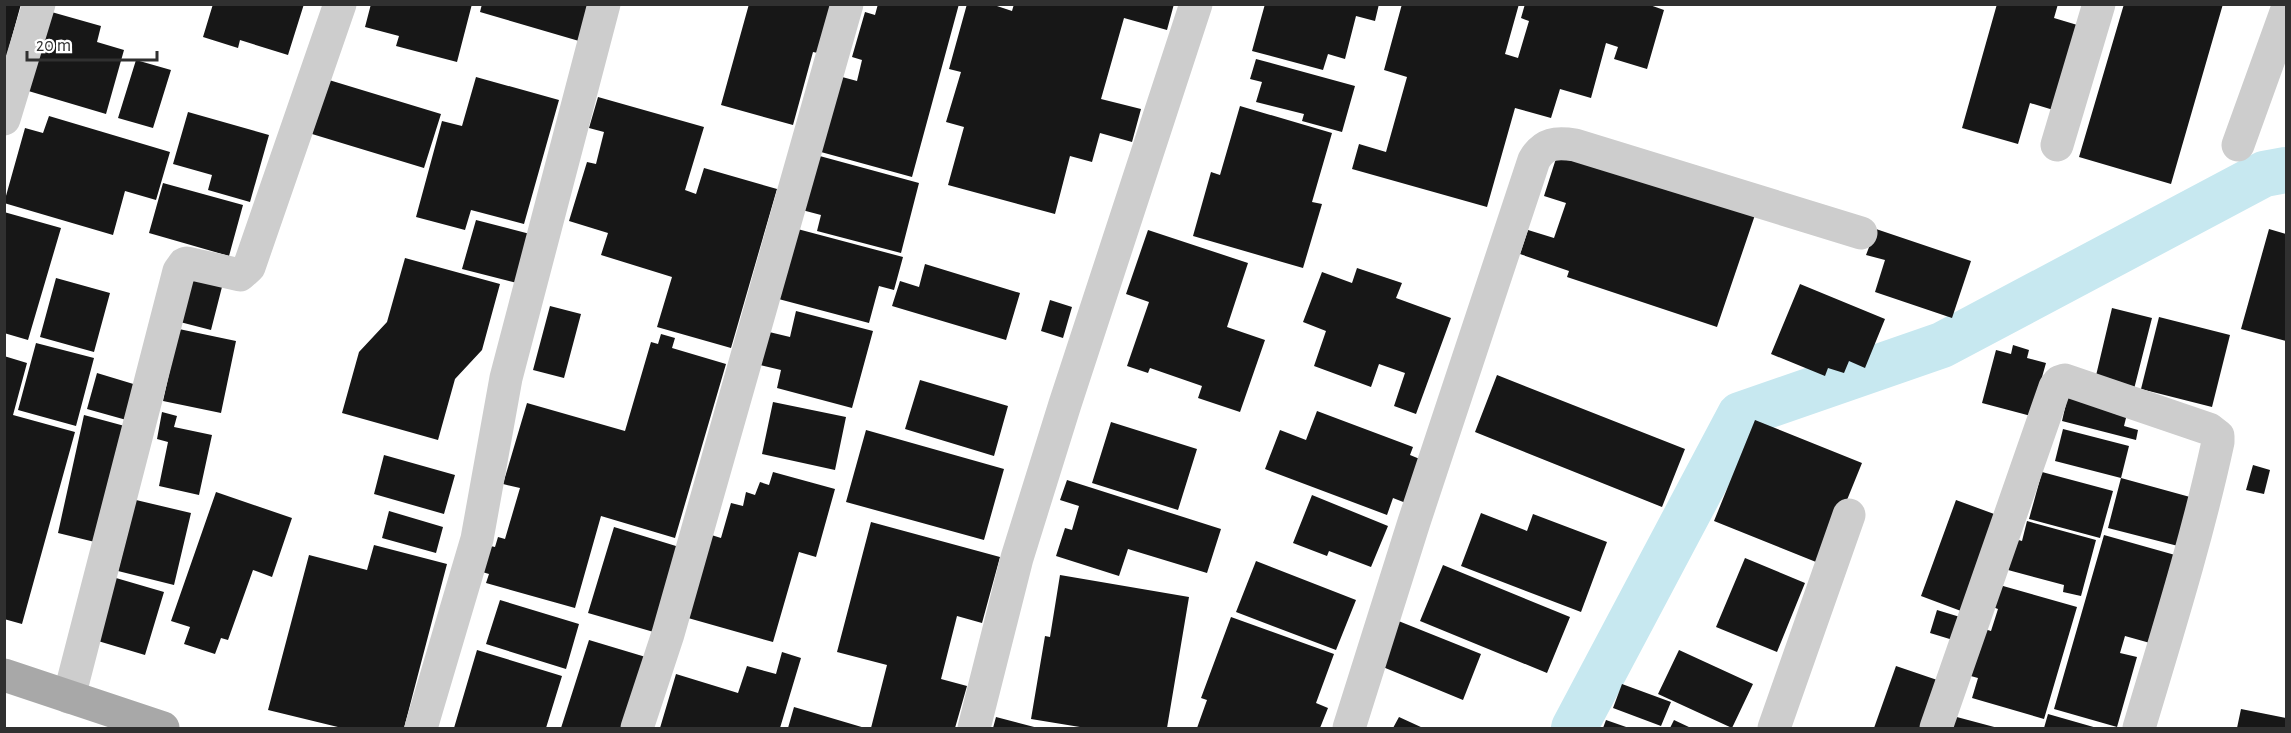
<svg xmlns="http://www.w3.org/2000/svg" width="2291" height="733" viewBox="0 0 2291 733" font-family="'Alegreya Sans',sans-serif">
<rect width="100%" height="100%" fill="#fff"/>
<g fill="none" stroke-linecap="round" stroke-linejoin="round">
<path stroke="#c7e8f0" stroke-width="46" d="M1574,728L1740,415L1942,345L2264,174L2286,170"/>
</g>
<path fill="#171717" d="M4,4H21L5,62H4Z
M213,4H304L288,55L240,40L238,48L203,37Z
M371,4H472L457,62L396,46L399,36L365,27Z
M482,4H590L579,41L480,12Z
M749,4H837L823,54L813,52L793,125L721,105Z
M878,4H959L912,177L810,149L831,74L857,81L862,60L852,57L865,12L875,15Z
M967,4H991L1012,11L1014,4H1174L1167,30L1124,18L1101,99L1141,109L1132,142L1100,133L1092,162L1070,156L1055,214L948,185L964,127L946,122L961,72L949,69Z
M1265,4H1379L1375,21L1356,16L1345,59L1328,54L1323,70L1252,51Z
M1402,4H1519L1505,54L1518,58L1529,21L1521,18L1525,4H1647L1664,10L1647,69L1614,59L1618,47L1606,43L1591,98L1560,89L1551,118L1515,108L1487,207L1352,169L1359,144L1386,152L1407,77L1384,70Z
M1997,4H2058L2054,18L2084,27L2060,112L2030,103L2018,144L1962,128Z
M2124,4H2223L2171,184L2079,157Z
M48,11L101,26L97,42L124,50L106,114L25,90Z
M1256,59L1355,86L1342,132L1302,121L1304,114L1256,102L1262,82L1250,79Z
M136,60L171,70L153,128L118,118Z
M476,77L559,100L524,224L471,210L465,230L416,217L442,121L462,126Z
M329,80L441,114L424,168L312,134Z
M598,97L704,127L685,190L696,194L704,168L777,189L731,348L657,327L672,277L601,255L608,233L569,221L587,162L596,164L604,132L589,128Z
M1240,106L1332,133L1312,202L1322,204L1303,268L1193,236L1211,172L1220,175Z
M188,112L269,135L250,202L208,190L212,175L173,164Z
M49,116L170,152L156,200L125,191L113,235L4,203L25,128L43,133Z
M1560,146L1756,212L1717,327L1567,277L1569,271L1520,254L1528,230L1554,238L1566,203L1544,196Z
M816,155L919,183L901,253L817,231L821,215L802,210Z
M163,183L243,205L229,256L149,233Z
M4,212L61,228L28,340L4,333Z
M476,220L530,234L517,283L462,269Z
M790,227L903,257L894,290L879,286L869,323L771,297Z
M1876,229L1971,261L1952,318L1875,292L1885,260L1866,255Z
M2269,229L2286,234V341L2241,329Z
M1148,230L1248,263L1227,327L1265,340L1240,412L1198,398L1202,386L1150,368L1148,373L1127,366L1149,302L1126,294Z
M405,258L500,284L482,350L455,379L438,440L342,413L359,352L387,322Z
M925,264L1020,293L1006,340L892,306L900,281L919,287Z
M1357,268L1402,283L1396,298L1451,318L1416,414L1394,406L1405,373L1379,364L1371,387L1314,366L1326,331L1303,322L1322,272L1352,283Z
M193,275L223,283L211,330L180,322Z
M56,278L110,293L94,352L40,337Z
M1800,284L1885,319L1865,368L1849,361L1844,373L1828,368L1825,376L1771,354Z
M1050,300L1072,307L1063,338L1041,331Z
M550,306L581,314L564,378L533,370Z
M2112,308L2152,318L2133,393L2094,384Z
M796,311L873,331L852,408L777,388L781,370L756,364L765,331L790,337Z
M2159,317L2230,335L2212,407L2141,389Z
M179,329L236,341L221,413L163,401Z
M661,334L675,338L672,348L726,364L675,538L601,516L575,608L486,583L489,574L479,571L486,545L495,547L498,537L505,539L520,488L503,484L527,403L625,431L651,342L658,344Z
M36,343L94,358L76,426L18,410Z
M2013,345L2029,350L2027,358L2046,363L2031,416L1982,403L1996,350L2011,354Z
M4,356L27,363L13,415L75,432L22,624L4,619Z
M97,373L140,386L130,421L87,409Z
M1497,375L1685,449L1662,507L1475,432Z
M920,380L1008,406L994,456L905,429Z
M2069,391L2129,406L2124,426L2138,430L2136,440L2062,421Z
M773,402L846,417L835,470L762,454Z
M1317,411L1413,447L1410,455L1427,462L1411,505L1393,498L1387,515L1265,469L1280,430L1306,440Z
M162,412L177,416L174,427L212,435L199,495L159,486L168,442L157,439Z
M84,415L132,428L103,544L58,533Z
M1755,420L1862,463L1821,564L1714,521Z
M1111,422L1197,449L1178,510L1092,483Z
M2063,429L2129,446L2121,478L2190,497L2178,546L2108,528L2121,478L2055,461Z
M866,430L1004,469L984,540L846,502Z
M384,455L455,475L444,514L374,494Z
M2253,465L2270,470L2264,494L2246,490Z
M773,472L835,489L816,557L799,552L773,642L681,616L705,533L721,538L731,503L743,506L746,492L755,495L760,482L769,485Z
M2042,472L2113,491L2100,538L2029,519Z
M1067,480L1221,529L1207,573L1128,549L1119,576L1056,556L1065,528L1072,530L1079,506L1060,500Z
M216,492L292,518L272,577L253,570L228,640L221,638L215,654L184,644L190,627L171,621Z
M1312,495L1388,526L1371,567L1329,551L1327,556L1293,543Z
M136,500L191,513L174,585L118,571Z
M1956,500L2005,518L1969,614L1921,596Z
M389,511L443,527L436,553L382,538Z
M1481,513L1527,531L1533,514L1607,542L1581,612L1461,566Z
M2027,521L2096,540L2081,596L2063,592L2064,585L2008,570L2015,539L2022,541Z
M871,522L1000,557L982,623L957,616L941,679L967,686L955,728H871L887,665L837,652Z
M614,527L689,550L664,635L588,613Z
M2104,535L2175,555L2150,643L2125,636L2120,653L2137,657L2117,727L2054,709Z
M374,545L447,564L404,728H342L268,710L309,555L367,570Z
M1745,558L1805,583L1777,652L1716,627Z
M1256,561L1356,600L1336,650L1236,612Z
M1443,565L1570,617L1547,673L1420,621Z
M1060,575L1189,597L1167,728H1086L1031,719L1045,636L1050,637Z
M116,578L164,592L145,655L98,641Z
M1996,584L2077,607L2044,719L1972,698L1978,678L1967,675L1981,628L1991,631L1998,609L1990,606Z
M500,600L579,624L566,669L486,644Z
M1937,610L1960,617L1953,640L1930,633Z
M1231,617L1334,654L1316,703L1328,708L1320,728H1197L1207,700L1201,698Z
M1396,620L1481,654L1463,700L1378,665Z
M589,640L649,658L627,728H561Z
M477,650L562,676L546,728H454Z
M1679,650L1753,684L1732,728L1658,694Z
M782,652L801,658L780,728H660L676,674L738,693L747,666L776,674Z
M1896,666L1946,683L1931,728H1874Z
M1622,684L1671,702L1661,726L1613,708Z
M794,707L865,728H788Z
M2241,709L2286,718V728H2237Z
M2048,714L2097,728H2044Z
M1953,716L1998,728H1950Z
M996,717L1038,728H993Z
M1399,717L1423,728H1393Z
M1606,720L1629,728H1603Z
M1674,720L1691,728H1670Z"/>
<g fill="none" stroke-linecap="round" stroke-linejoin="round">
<path stroke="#cdcdcd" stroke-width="33" d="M4,119L39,4
M2057,145L2099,4
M2238,145L2286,12
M69,697L179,271L184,264L187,263L240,275L249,267L340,4
M421,728L477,539L506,378L604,4
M637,728L668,634L847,4
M974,728L1017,558L1065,404L1196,4
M1349,728L1414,522L1534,160C1544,143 1556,142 1575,145L1861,233
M1774,728L1849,515
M1936,728L2055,387L2059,382L2065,380L2209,429L2218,436V442C2197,539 2167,634 2139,728"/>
<path stroke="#a8a8a8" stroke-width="33" d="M4,675L163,728"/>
</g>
<rect width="2291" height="733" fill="none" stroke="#303030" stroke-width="12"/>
<path d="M27 51v9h130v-9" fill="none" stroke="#303030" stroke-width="3"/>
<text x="36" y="51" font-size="18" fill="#303030" stroke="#ffffff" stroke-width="4.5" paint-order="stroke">20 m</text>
</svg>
